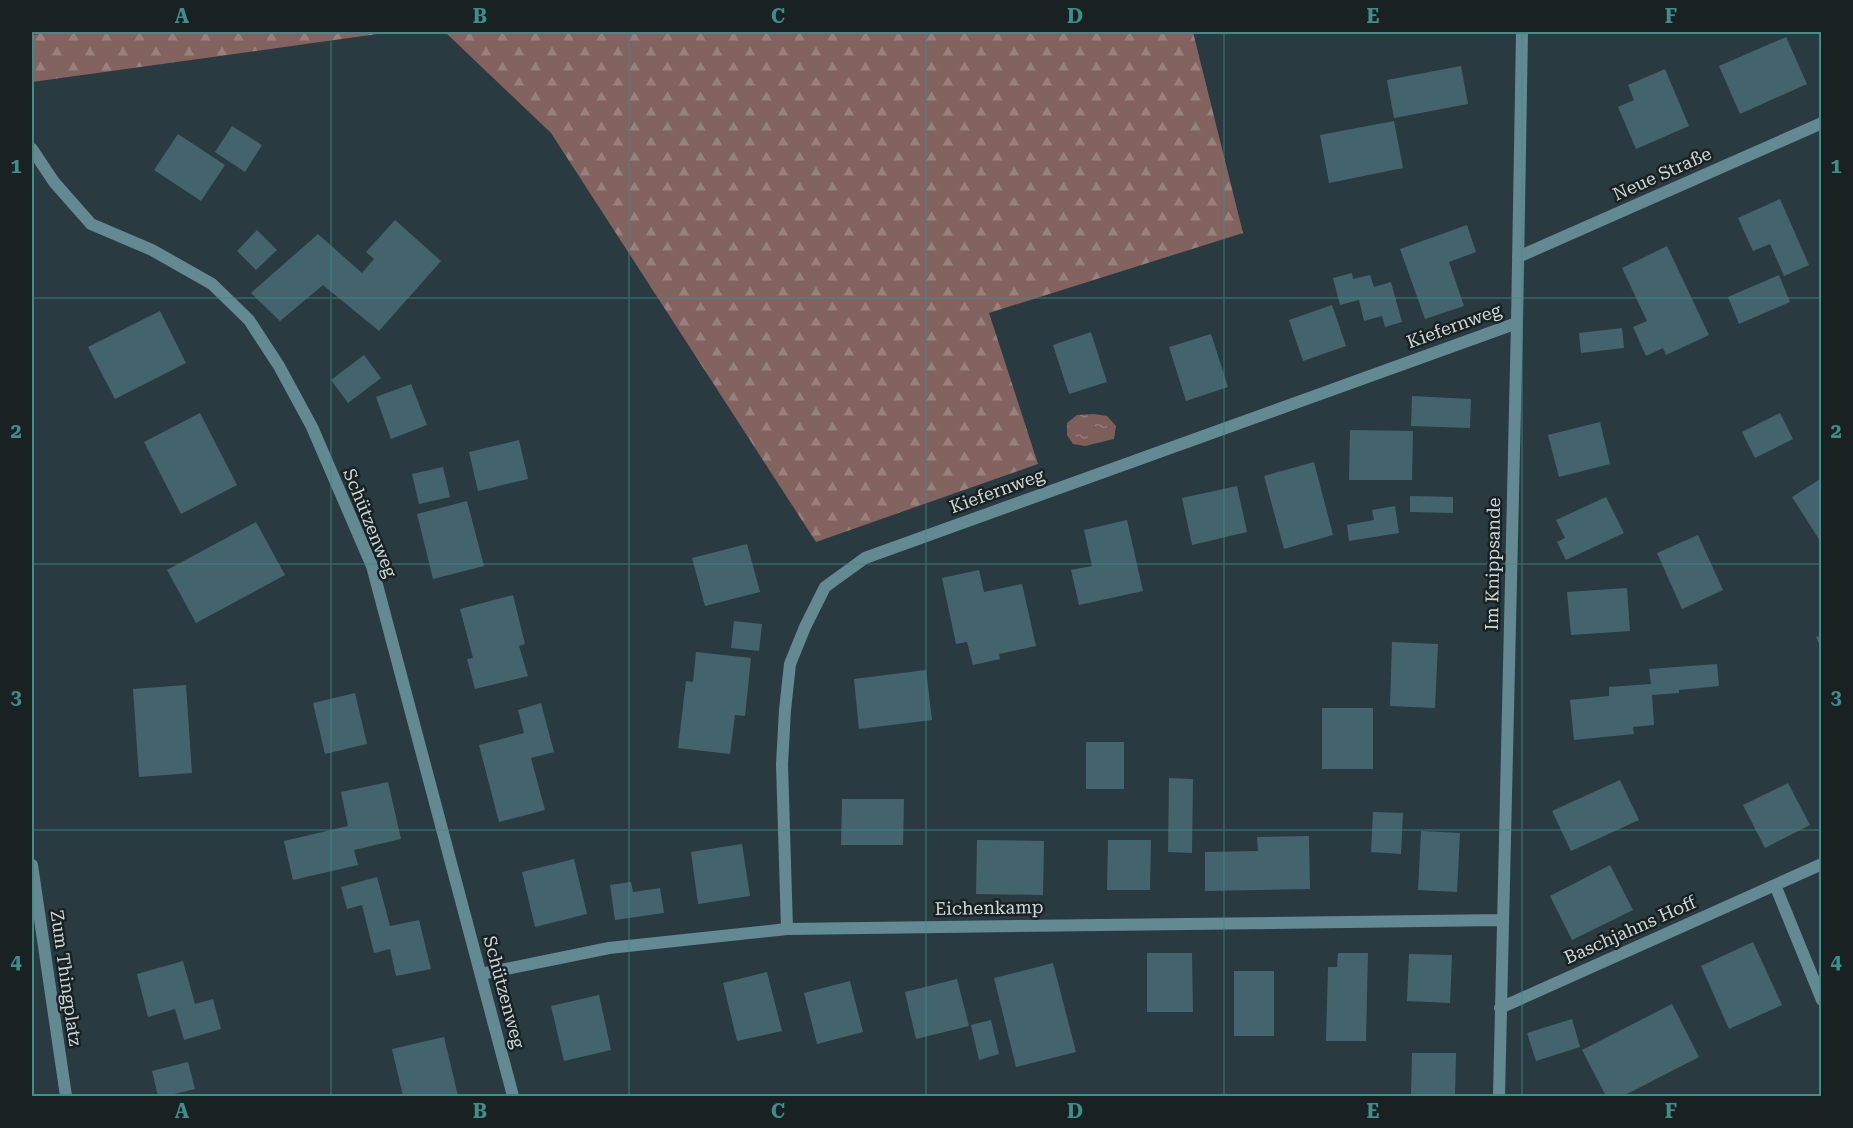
<svg xmlns="http://www.w3.org/2000/svg" width="1853" height="1128" viewBox="0 0 1853 1128" font-family="'Roboto Serif',serif">
<defs>
<pattern id="forest-firs" width="22" height="20" patternUnits="userSpaceOnUse" patternTransform="scale(1.5)"><rect width="22" height="20" fill="#82635f"/><path d="M5 1l3.5 6h-7zM16 11l3.5 6h-7z" fill="#98807d"/></pattern>
<pattern id="water-ripples" width="26" height="14" patternUnits="userSpaceOnUse" patternTransform="scale(1.5)"><rect width="26" height="14" fill="#7d5e5a"/><path d="M2 4q2-2 4 0t4 0M15 11q2-2 4 0t4 0" fill="none" stroke="#947c79"/></pattern>
</defs>
<rect width="100%" height="100%" fill="#293b40"/>
<path fill="url(#forest-firs)" d="M51,32H392L32,82V35Z
M445,32H1193L1243,233L989,313L1038,464L816,542L551,133Z"/>
<path fill="url(#water-ripples)" d="M1094,414L1107,416L1116,426L1114,439L1085,446L1073,444L1067,435V423L1077,415Z"/>
<path fill="#43646d" d="M1786,37L1807,84L1740,114L1719,66Z
M1461,66L1468,104L1394,118L1387,80Z
M1665,69L1689,126L1636,149L1618,107L1634,100L1628,85Z
M1394,121L1403,168L1329,183L1320,135Z
M232,126L262,145L245,172L215,152Z
M178,134L225,165L201,201L154,170Z
M1780,199L1809,265L1784,276L1770,244L1753,251L1738,218Z
M395,220L441,261L379,331L323,285L280,321L251,293L318,234L362,273L374,259L366,252Z
M1467,225L1476,252L1449,262L1464,306L1425,319L1400,249Z
M257,230L277,250L256,270L237,251Z
M1667,246L1709,335L1666,355L1663,348L1646,356L1633,327L1647,321L1622,268Z
M1352,273L1353,279L1370,275L1374,287L1391,282L1402,322L1385,327L1382,316L1364,321L1359,300L1340,305L1333,278Z
M1779,275L1790,302L1739,324L1728,297Z
M1332,305L1346,346L1303,361L1289,320Z
M160,311L186,363L115,399L88,347Z
M1622,328L1624,348L1581,353L1579,333Z
M1091,332L1107,382L1069,394L1053,345Z
M1211,334L1228,387L1186,401L1169,347Z
M364,355L381,378L348,403L331,380Z
M411,384L427,425L391,439L376,397Z
M1412,396L1471,399L1470,428L1411,426Z
M200,413L237,485L181,514L144,442Z
M1780,413L1793,439L1755,458L1742,432Z
M1600,422L1610,464L1559,477L1548,435Z
M1350,430L1413,431L1412,480H1349Z
M519,440L528,479L478,491L469,452Z
M1314,462L1333,535L1284,549L1264,476Z
M443,467L450,497L419,504L412,474Z
M1822,478V544L1792,497Z
M1237,486L1247,532L1192,545L1182,498Z
M1410,496L1453,497V513L1410,512Z
M1606,497L1624,533L1566,560L1557,542L1565,538L1556,520Z
M467,501L484,566L433,579L417,514Z
M1395,506L1399,533L1349,541L1347,525L1374,520L1372,510Z
M1127,520L1143,591L1079,605L1071,570L1092,566L1084,530Z
M256,522L285,575L196,623L167,570Z
M1698,535L1723,590L1682,609L1657,553Z
M747,544L760,592L705,606L692,558Z
M979,570L984,592L1022,584L1036,646L999,654L1000,659L973,665L967,642L956,644L942,578Z
M1627,588L1630,631L1571,635L1567,592Z
M513,595L525,644L519,646L528,676L475,689L467,659L473,658L460,609Z
M734,621L762,624L759,651L731,648Z
M1822,635V650L1816,637Z
M1392,642L1438,644L1435,708L1390,706Z
M696,652L751,658L745,716L735,715L730,754L678,748L686,681L693,682Z
M1717,664L1719,686L1679,690V693L1652,695L1654,725L1633,727L1634,734L1574,740L1570,700L1609,696V687L1651,684L1649,669Z
M926,670L932,720L859,729L854,679Z
M186,685L192,773L139,777L133,689Z
M355,693L367,744L325,754L313,703Z
M541,703L554,752L531,758L545,810L499,822L479,745L524,733L518,710Z
M1322,708H1373V769H1322Z
M1086,742H1124V789H1086Z
M1169,778L1193,779L1192,853L1168,852Z
M1620,780L1639,820L1571,851L1552,811Z
M388,782L401,839L354,850L358,865L293,880L284,841L348,826L341,792Z
M1788,783L1810,825L1765,848L1743,805Z
M842,799H904L903,845H841Z
M1373,812L1403,813L1401,854L1371,852Z
M1421,831L1460,833L1457,892L1418,890Z
M1309,836L1310,889L1205,891V852L1258,851L1257,837Z
M977,840L1044,841L1043,895L976,894Z
M1108,840H1151L1150,890H1107Z
M742,844L750,896L698,904L691,852Z
M574,859L587,914L535,927L522,872Z
M1610,865L1633,910L1572,940L1550,896Z
M377,877L390,926L419,920L431,969L396,976L390,949L374,953L362,905L347,909L341,887Z
M631,882L633,892L660,888L664,913L615,920L610,885Z
M1753,942L1782,1005L1729,1029L1701,966Z
M1147,953H1192L1193,1012H1147Z
M1338,953H1368L1366,1041H1326L1328,967H1337Z
M1409,954L1452,955L1450,1003L1407,1001Z
M183,961L195,1004L213,999L221,1029L184,1040L175,1009L148,1017L137,974Z
M1053,963L1076,1052L1016,1067L994,978Z
M1234,971H1274V1036H1234Z
M767,972L782,1031L737,1041L723,983Z
M957,979L969,1026L916,1039L905,992Z
M850,981L863,1032L817,1044L804,993Z
M599,995L611,1050L564,1061L551,1006Z
M1672,1004L1699,1057L1623,1096H1606L1582,1050Z
M1572,1019L1580,1047L1536,1061L1527,1033Z
M991,1020L999,1054L979,1060L971,1025Z
M444,1037L458,1096H403L392,1049Z
M1412,1053H1456L1455,1096H1411Z
M188,1062L195,1089L166,1096H158L152,1071Z"/>
<g fill="none" stroke-linecap="round" stroke-linejoin="round">
<path stroke="#638993" stroke-width="12" d="M32,149L54,182L91,224L152,250L212,284L249,320L279,366L312,427L372,566L513,1096
M1518,257L1822,123
M32,865L66,1096
M1775,885L1822,1000
M787,929L782,764L785,710L790,664L805,627L825,587L865,558L1517,323
M481,974L609,948L787,929L1502,920
M1500,1008L1822,864
M1499,1096L1517,323L1522,32"/>
</g>
<path fill="none" stroke="#3e8e89" stroke-width="1.5" stroke-opacity="0.55" d="M331,32V1096M629,32V1096M926,32V1096M1224,32V1096M1522,32V1096M32,298H1822M32,564H1822M32,830H1822"/>
<g text-anchor="middle" stroke-width="5" stroke-linejoin="round" paint-order="stroke">
<g font-size="18" fill="#ccd7d9" stroke="#192123">
<text transform="translate(1662 174) rotate(-24)" y="6">Neue Straße</text>
<text transform="translate(1454 326) rotate(-20)" y="6">Kiefernweg</text>
<text transform="translate(997 491) rotate(-20)" y="6">Kiefernweg</text>
<text transform="translate(370 523) rotate(68)" y="6">Schützenweg</text>
<text transform="translate(1493 564) rotate(-89)" y="6">Im Knippsande</text>
<text transform="translate(989 908) rotate(-1)" y="6">Eichenkamp</text>
<text transform="translate(1630 930) rotate(-24)" y="6">Baschjahns Hoff</text>
<text transform="translate(66 978) rotate(82)" y="6">Zum Thingplatz</text>
<text transform="translate(504 992) rotate(75)" y="6">Schützenweg</text>
</g>
</g>
<rect width="1853" height="1128" fill="none" stroke="#192123" stroke-width="66"/>
<rect x="33" y="33" width="1787" height="1062" fill="none" stroke="#3e8e89" stroke-width="2"/>
<g font-size="20" text-anchor="middle" font-weight="bold" fill="#3e8e89">
<text x="182" y="23">A</text>
<text x="480" y="23">B</text>
<text x="778" y="23">C</text>
<text x="1075" y="23">D</text>
<text x="1373" y="23">E</text>
<text x="1671" y="23">F</text>
<text x="16" y="173">1</text>
<text x="1836" y="173">1</text>
<text x="16" y="438">2</text>
<text x="1836" y="438">2</text>
<text x="16" y="704">3</text>
<text x="1836" y="704">3</text>
<text x="16" y="969">4</text>
<text x="1836" y="969">4</text>
<text x="182" y="1118">A</text>
<text x="480" y="1118">B</text>
<text x="778" y="1118">C</text>
<text x="1075" y="1118">D</text>
<text x="1373" y="1118">E</text>
<text x="1671" y="1118">F</text>
</g>
</svg>
